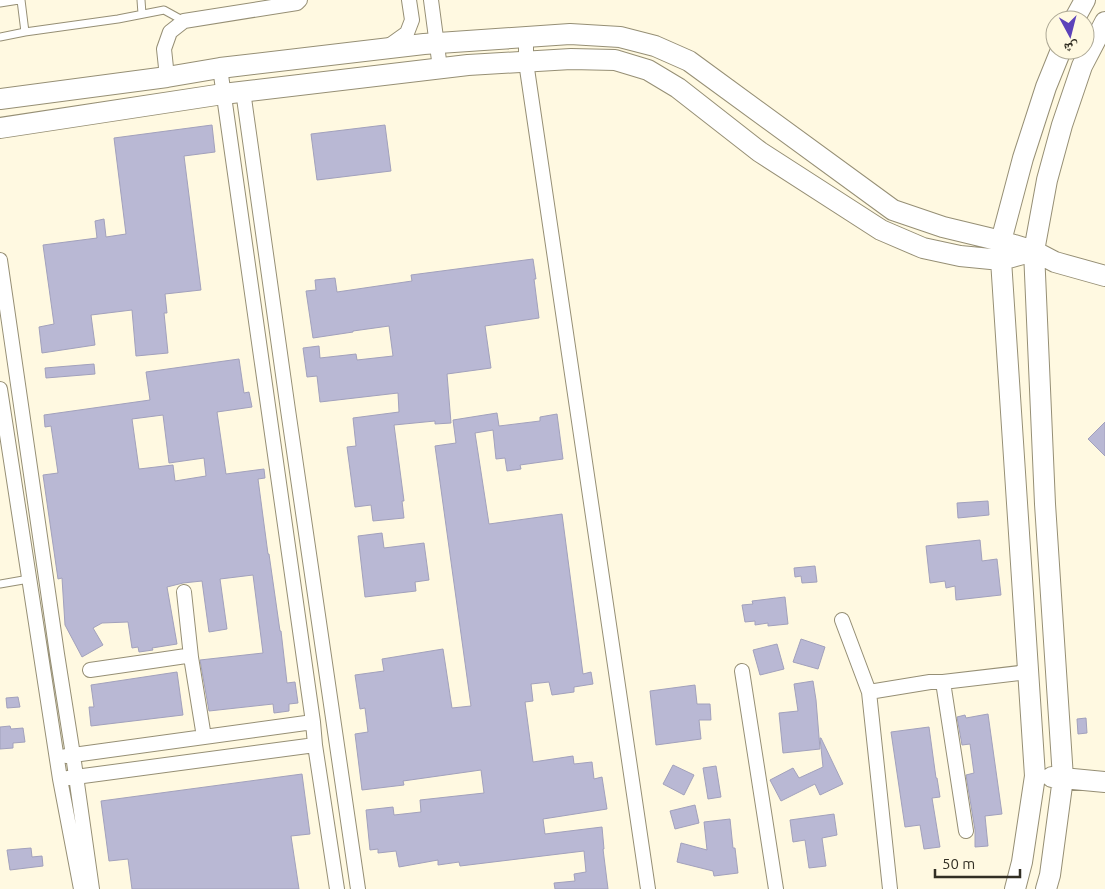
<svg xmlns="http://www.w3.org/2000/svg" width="1105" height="889" viewBox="0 0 1105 889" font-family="Ubuntu,'Noto Naskh Arabic',sans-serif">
<rect width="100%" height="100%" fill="#fff9e1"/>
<path fill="#b9b8d4" stroke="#a2a1bc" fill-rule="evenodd" d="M212,125L215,152L184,156L201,290L165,294L167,313H164L168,353L136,356L132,310L91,315L95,345L42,353L39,327L54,324L43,245L97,238L95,221L104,219L106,237L126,234L114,138Z
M385,125L391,171L317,180L311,134Z
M533,259L536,279H534L539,318L485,326L491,368L447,374L451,423L435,424V421L394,425L404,501H402L404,518L373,521L371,505L355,507L347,447L356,446L353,418L399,412L398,393L320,402L317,376L307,377L303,348L319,346L320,358L356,354L357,360L393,356L389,326L353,331V332L313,338L306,291L316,290L315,280L335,278L337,292L412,281L411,275Z
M239,359L244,393L249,392L252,407L217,412L226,474L264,469L265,478L258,479L268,554H269L280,631H281L287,683L295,682L298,703L289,704V711L274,713L273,704L209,711L200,660L263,653L253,575L220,579L227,629L209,632L202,581L183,583L167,587L177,644L152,648L153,650L139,652L138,647L132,648L128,622L102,623L93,628L103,645L82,657L65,625L62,578L58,579L43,475L58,473L51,426L45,427L44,415L150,400L146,372ZM163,415L169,463L204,458L206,476L175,481L173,465L139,469L132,419Z
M94,364L95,374L46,378L45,368Z
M497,413L499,426L540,421V417L557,414L563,459L520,465L521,469L507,471L505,458L496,459L493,430L475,433L489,524L562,514L583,674L591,672L593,684L574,687V692L552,695L549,682L531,684L533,701L525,702L533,762L573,756L574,764L592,762L594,779L602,777L607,809L543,819L545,834L602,827L604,849H603L608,889H555L554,883L575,881L574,874L586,872L584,851L460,866L459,862L438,865V860L399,867L396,851L378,853V849L370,850L366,810L393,807L394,815L421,812L420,800L484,793L481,770L403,781L404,785L362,790L355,734L368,732L365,708L360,709L355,675L384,671L382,659L443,649L452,708L471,706L435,446L456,443L453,420Z
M1105,422V456L1088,439Z
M988,501L989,515L958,518L957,503Z
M382,533L384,548L424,543L429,580L415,582L416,591L365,597L358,536Z
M980,540L982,561L997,559L1001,595L956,600L955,586L946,588L945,581L930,583L926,546Z
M815,566L817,582L802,583L801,576L795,577L794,568Z
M785,597L788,624L768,626V623L755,625V621L745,622L742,605L753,604L752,601Z
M801,639L825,647L818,669L793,662Z
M777,644L784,669L760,675L753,650Z
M177,672L183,715L91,726L89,707H94L91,685Z
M813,681L816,700L820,749L783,753L779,713L798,711L794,684Z
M695,685L697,704H710L711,720H699L701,739L656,745L650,691Z
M18,697L20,707L7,708L6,698Z
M988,714L1002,814L985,816L988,846L975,847V830L966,775L974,773L970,744L962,745L957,717L965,715L966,718Z
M1086,718L1087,733L1078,734L1077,719Z
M10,726L11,729L23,728L25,742L13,743V748L0,749V727Z
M929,727L936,778H937L940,797L932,798L940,847L924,849L920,825L905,827L891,732Z
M820,738H821L843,784L820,795L815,784L781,801L770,780L793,768L799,778L823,767Z
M673,765L694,775L684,795L663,784Z
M716,766L721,797L708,799L703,768Z
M302,774L310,834L291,836L299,889H132L128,859L109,861L101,801Z
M695,805L699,823L675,829L670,811Z
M834,814L837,835L822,838L826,866L809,868L805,840L793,842L790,820Z
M730,819L733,848H735L738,873L714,876L713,871L677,862L681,843L707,850L704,822Z
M31,848L32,857L42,856L43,866L10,870L7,850Z"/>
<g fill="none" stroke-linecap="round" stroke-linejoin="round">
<g stroke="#968f75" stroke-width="9">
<path id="lane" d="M21,0L25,32L118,19L164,10L184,21
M141,0L142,14
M0,3L19,0
M0,37L25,32
M0,584L29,579"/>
</g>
<g stroke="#968f75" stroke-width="16">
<path id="street" d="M431,0L440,68
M526,37V62L648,889
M386,48L407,33L412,20L409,0
M220,68L313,722L315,745L337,889
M167,77L164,49L170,32L184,21L297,3L300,0
M243,91L288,410L358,889
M0,260L57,654L73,755L92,889
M0,389L60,779L81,889
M184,592L191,657
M842,620L869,692L890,889
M90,670L159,660L186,656L191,657L204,737
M742,671L776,889
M943,682L966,831
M869,692L930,682H943L1028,672
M66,756L313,722
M68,778L315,745"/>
</g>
<g stroke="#968f75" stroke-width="22">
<path id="secondary" d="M1074,20L1085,0
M0,99L167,77L220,68L424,44L570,34L620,37L655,46L689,61L893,210L943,227L1001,241L1034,251L1055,262L1105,276
M0,128L223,94L468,65L571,59L615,60L648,70L678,88L760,152L881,230L923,248L960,256L1001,260L1034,251
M1052,777L1105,782
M1015,889L1022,862L1035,776L1001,260V241L1023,158L1046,87L1061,50
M1046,889L1050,875L1063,778L1045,504L1034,251L1047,180L1062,125L1082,66L1105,22"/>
</g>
<use href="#lane" stroke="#fff" stroke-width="7"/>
<use href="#street" stroke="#fff" stroke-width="14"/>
<use href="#secondary" stroke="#fff" stroke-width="20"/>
</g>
<g transform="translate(1070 35) rotate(173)"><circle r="24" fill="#fff9e1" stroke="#ada895"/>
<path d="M0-4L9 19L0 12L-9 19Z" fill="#5c42ba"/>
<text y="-8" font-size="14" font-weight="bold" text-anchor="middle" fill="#322f24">ش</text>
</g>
<path d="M935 869v8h85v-8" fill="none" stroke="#322f24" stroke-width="2.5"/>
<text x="942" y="869" font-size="15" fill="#322f24" stroke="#fff9e1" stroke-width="4" paint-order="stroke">50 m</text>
</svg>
